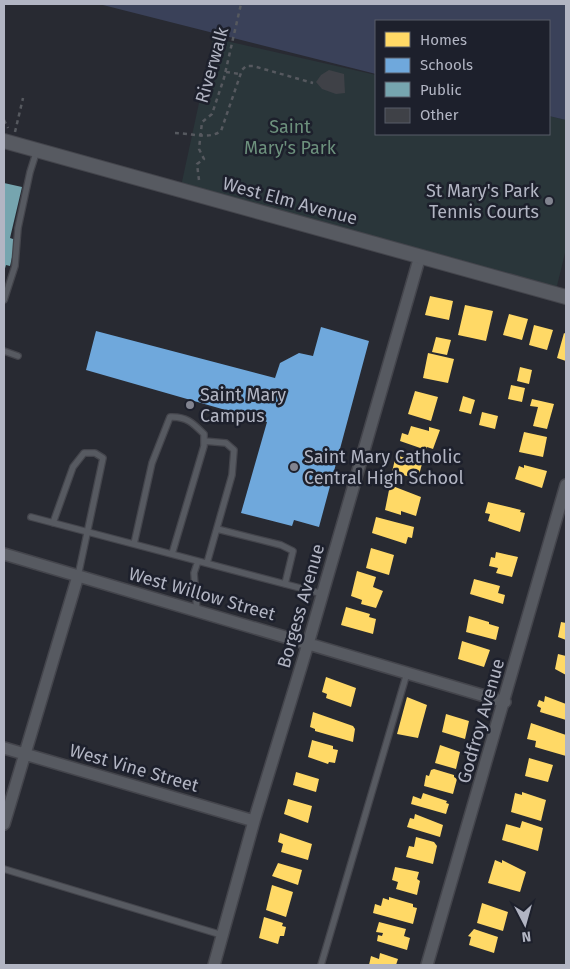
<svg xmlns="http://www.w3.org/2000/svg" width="570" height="969" viewBox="0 0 570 969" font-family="'Fira Sans',sans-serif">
<rect width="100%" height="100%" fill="#282a32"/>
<path fill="#2a363a" d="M213,38L376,75V134H549V116L566,120V249L555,294L180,191Z"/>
<path fill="#3a4159" d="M99,4H566V120L549,116V21H376V74Z"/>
<path fill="#ffd966" d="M430,296L453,301L449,320L425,315Z
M465,305L493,311L486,341L458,335Z
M509,314L528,319L522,340L503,335Z
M534,325L553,330L547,350L529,345Z
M564,333L566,334V361L557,358Z
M436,337L451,340L447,355L432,352Z
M428,353L454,359L448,383L423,378Z
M520,367L532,370L529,384L517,381Z
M511,385L525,388L522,402L508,399Z
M415,391L438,397L431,421L408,414Z
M463,396L475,400L471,414L459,411Z
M532,399L554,404L547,429L533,426L538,407L530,406Z
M482,412L498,416L495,429L479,425Z
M411,426L429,431V427L440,430L433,449L427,447L426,450L400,441L402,433L408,435Z
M524,432L547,437L543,457L519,452Z
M396,455L411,460L412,456L423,460L418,479L392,472Z
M524,465L547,471L542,488L515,479L519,466L524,468Z
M390,485L421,497L416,516L401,511V515L385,510Z
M488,502L521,510L520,512L525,513L520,532L488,521L490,514L485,513Z
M376,517L414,527L412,538L408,537L406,544L372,533Z
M371,548L394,555L389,575L366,568Z
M496,552L518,557L512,577L496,573L498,568L489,566L491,557L495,558Z
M357,571L376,577L373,587L383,591L376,608L361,604L362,600L351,596Z
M474,579L500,586L498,593L505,595L503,604L470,594Z
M346,607L370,614L369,617L376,619L373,634L341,625Z
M469,616L489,622V624L499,627L496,640L466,632Z
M561,622L566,623V640L558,637Z
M462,641L490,650L484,667L458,659Z
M558,654L566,656V675L555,669Z
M326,677L356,688L351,707L326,698L327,694L322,692Z
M545,696L566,704V720L540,712L541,708L537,706L539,700L544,702Z
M407,697L427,705L418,738L397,734Z
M313,712L353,726L355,729L353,742L315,731V729L310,727Z
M446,714L469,721L465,739L442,732Z
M531,723L566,735V756L535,747L536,741L527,739Z
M312,740L333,746V749L338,750L335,763L329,762L328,764L308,757Z
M440,745L460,752L456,769L435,763Z
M529,758L553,765L548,782L525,776Z
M434,769L454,775V777L457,779L453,794L424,786L426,775L429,776L431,770Z
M296,772L319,779L316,792L293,785Z
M522,792L546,800L541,821L511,812L515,793L522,795Z
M423,793L447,801L446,803L449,804L446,814L411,804L413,796L421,799Z
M288,799L312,806L308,823L284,814Z
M415,814L443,825L440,837L407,827L410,818L414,819Z
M522,821L543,828L538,851L502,840L506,824L520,828Z
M280,833L312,844L308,860L281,852L283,844L278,842Z
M416,837L434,842L437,846L433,864L406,857L409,846L414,847Z
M495,860L502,863V860L526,872L520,892L488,883Z
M278,863L302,870L298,885L272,876Z
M395,867L419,872L417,879L420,881L417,895L396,889L398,882L392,880Z
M272,885L293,892L286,917L266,910Z
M389,897L413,904V907L417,908L413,924L373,913L375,904L381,906L383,898L389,900Z
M482,903L508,912L503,931L477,923Z
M264,917L283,923L282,926L286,927L284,936H280L278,944L259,938Z
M379,922L406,929L404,936L410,938L407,950L377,941L378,935L382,936L383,933L376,932Z
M474,929L498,937L494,953L469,945L471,937L468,936Z
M380,953L398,959L396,965H369L371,956L379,959Z"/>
<path fill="#6fa8dc" d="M321,327L369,341L319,527L294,520L292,526L241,513L267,422L86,370L96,331L275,378L280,363L299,353L313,356Z"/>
<path fill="#76a5af" d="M4,183L22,187L10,238L16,240L10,266L6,265L4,272Z"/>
<path fill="#3f4147" d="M329,70L344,74L345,93L336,94L322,89L316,82L321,75Z"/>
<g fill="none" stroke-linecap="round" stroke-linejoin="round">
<g stroke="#44454c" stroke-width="8">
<path id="service" d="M4,300L15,266L18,228L30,172L37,150
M4,351L18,356
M204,441L226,443L234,450L232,475L207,563
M31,517L323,594
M53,523L73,467L84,453H95L103,458L78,576
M217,529L281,545L293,551L285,584
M134,544L152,463L170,417C186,416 193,423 204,434V446L172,554
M197,611L194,573L198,561
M4,869L222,935
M321,965L407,673"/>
</g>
<g stroke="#44454c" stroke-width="14">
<path id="minor" d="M4,554L505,702
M4,748L254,821
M4,824L78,576
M214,965L254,821L308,644L420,256
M427,965L566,485"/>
</g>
<g stroke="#44454c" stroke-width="16">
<path id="tertiary" d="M4,141L566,297"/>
</g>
<path stroke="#56595f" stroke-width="2.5" stroke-dasharray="4 4" stroke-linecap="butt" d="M226,72L240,74
M4,120L8,128
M15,132L23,98
M175,133C190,133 209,140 221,131L242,70L246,66H253L313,83
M199,180L197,164L204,159L199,149L202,122L212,114L224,78L241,4"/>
<use href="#service" stroke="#575a61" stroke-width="5.5"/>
<use href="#minor" stroke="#575a61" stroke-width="11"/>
<use href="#tertiary" stroke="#575a61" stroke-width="14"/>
</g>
<g fill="#828490" stroke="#1d202c" stroke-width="2">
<circle cx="549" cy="201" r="5"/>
<circle cx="190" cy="405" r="5"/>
<circle cx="294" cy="467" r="5"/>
</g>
<g text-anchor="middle" stroke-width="5" stroke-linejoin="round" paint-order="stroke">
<g font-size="18" fill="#b2b5c3" stroke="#1d202c">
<text transform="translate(212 65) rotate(-74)" y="6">Riverwalk</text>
<text transform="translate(290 201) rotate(15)" y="6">West Elm Avenue</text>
<text transform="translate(202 594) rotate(16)" y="6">West Willow Street</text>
<text transform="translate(301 606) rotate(-74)" y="6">Borgess Avenue</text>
<text transform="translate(481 721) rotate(-74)" y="6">Godfroy Avenue</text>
<text transform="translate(134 768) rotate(16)" y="6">West Vine Street</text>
</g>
<g font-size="18" fill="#6d917d" stroke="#1d202c">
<text x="290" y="133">Saint<tspan x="290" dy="21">Mary's Park</tspan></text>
</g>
<g font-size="18" fill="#b2b5c3" stroke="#1d202c" text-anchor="start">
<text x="539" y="197" text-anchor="end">St Mary's Park<tspan x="539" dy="21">Tennis Courts</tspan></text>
<text x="200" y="401">Saint Mary<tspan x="200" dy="21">Campus</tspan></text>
<text x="304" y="463">Saint Mary Catholic<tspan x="304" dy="21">Central High School</tspan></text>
</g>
</g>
<rect width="570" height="969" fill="none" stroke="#b2b5c3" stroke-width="10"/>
<rect x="375" y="20" width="175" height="115" fill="#1d202c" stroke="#595c68"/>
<rect x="385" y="32" width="25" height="15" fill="#ffd966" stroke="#595c68"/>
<text x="420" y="45" font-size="15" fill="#b2b5c3">Homes</text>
<rect x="385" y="58" width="25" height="15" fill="#6fa8dc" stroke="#595c68"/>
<text x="420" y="70" font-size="15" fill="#b2b5c3">Schools</text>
<rect x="385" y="82" width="25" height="15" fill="#76a5af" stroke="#595c68"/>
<text x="420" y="95" font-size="15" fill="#b2b5c3">Public</text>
<rect x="385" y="108" width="25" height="15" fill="#3f4147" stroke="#595c68"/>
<text x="420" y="120" font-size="15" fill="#b2b5c3">Other</text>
<g transform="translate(525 924) rotate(174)" stroke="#1d202c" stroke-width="4" paint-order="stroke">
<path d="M0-4L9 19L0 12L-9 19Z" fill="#b2b5c3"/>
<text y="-8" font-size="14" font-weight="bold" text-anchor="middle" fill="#b2b5c3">N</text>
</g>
</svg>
